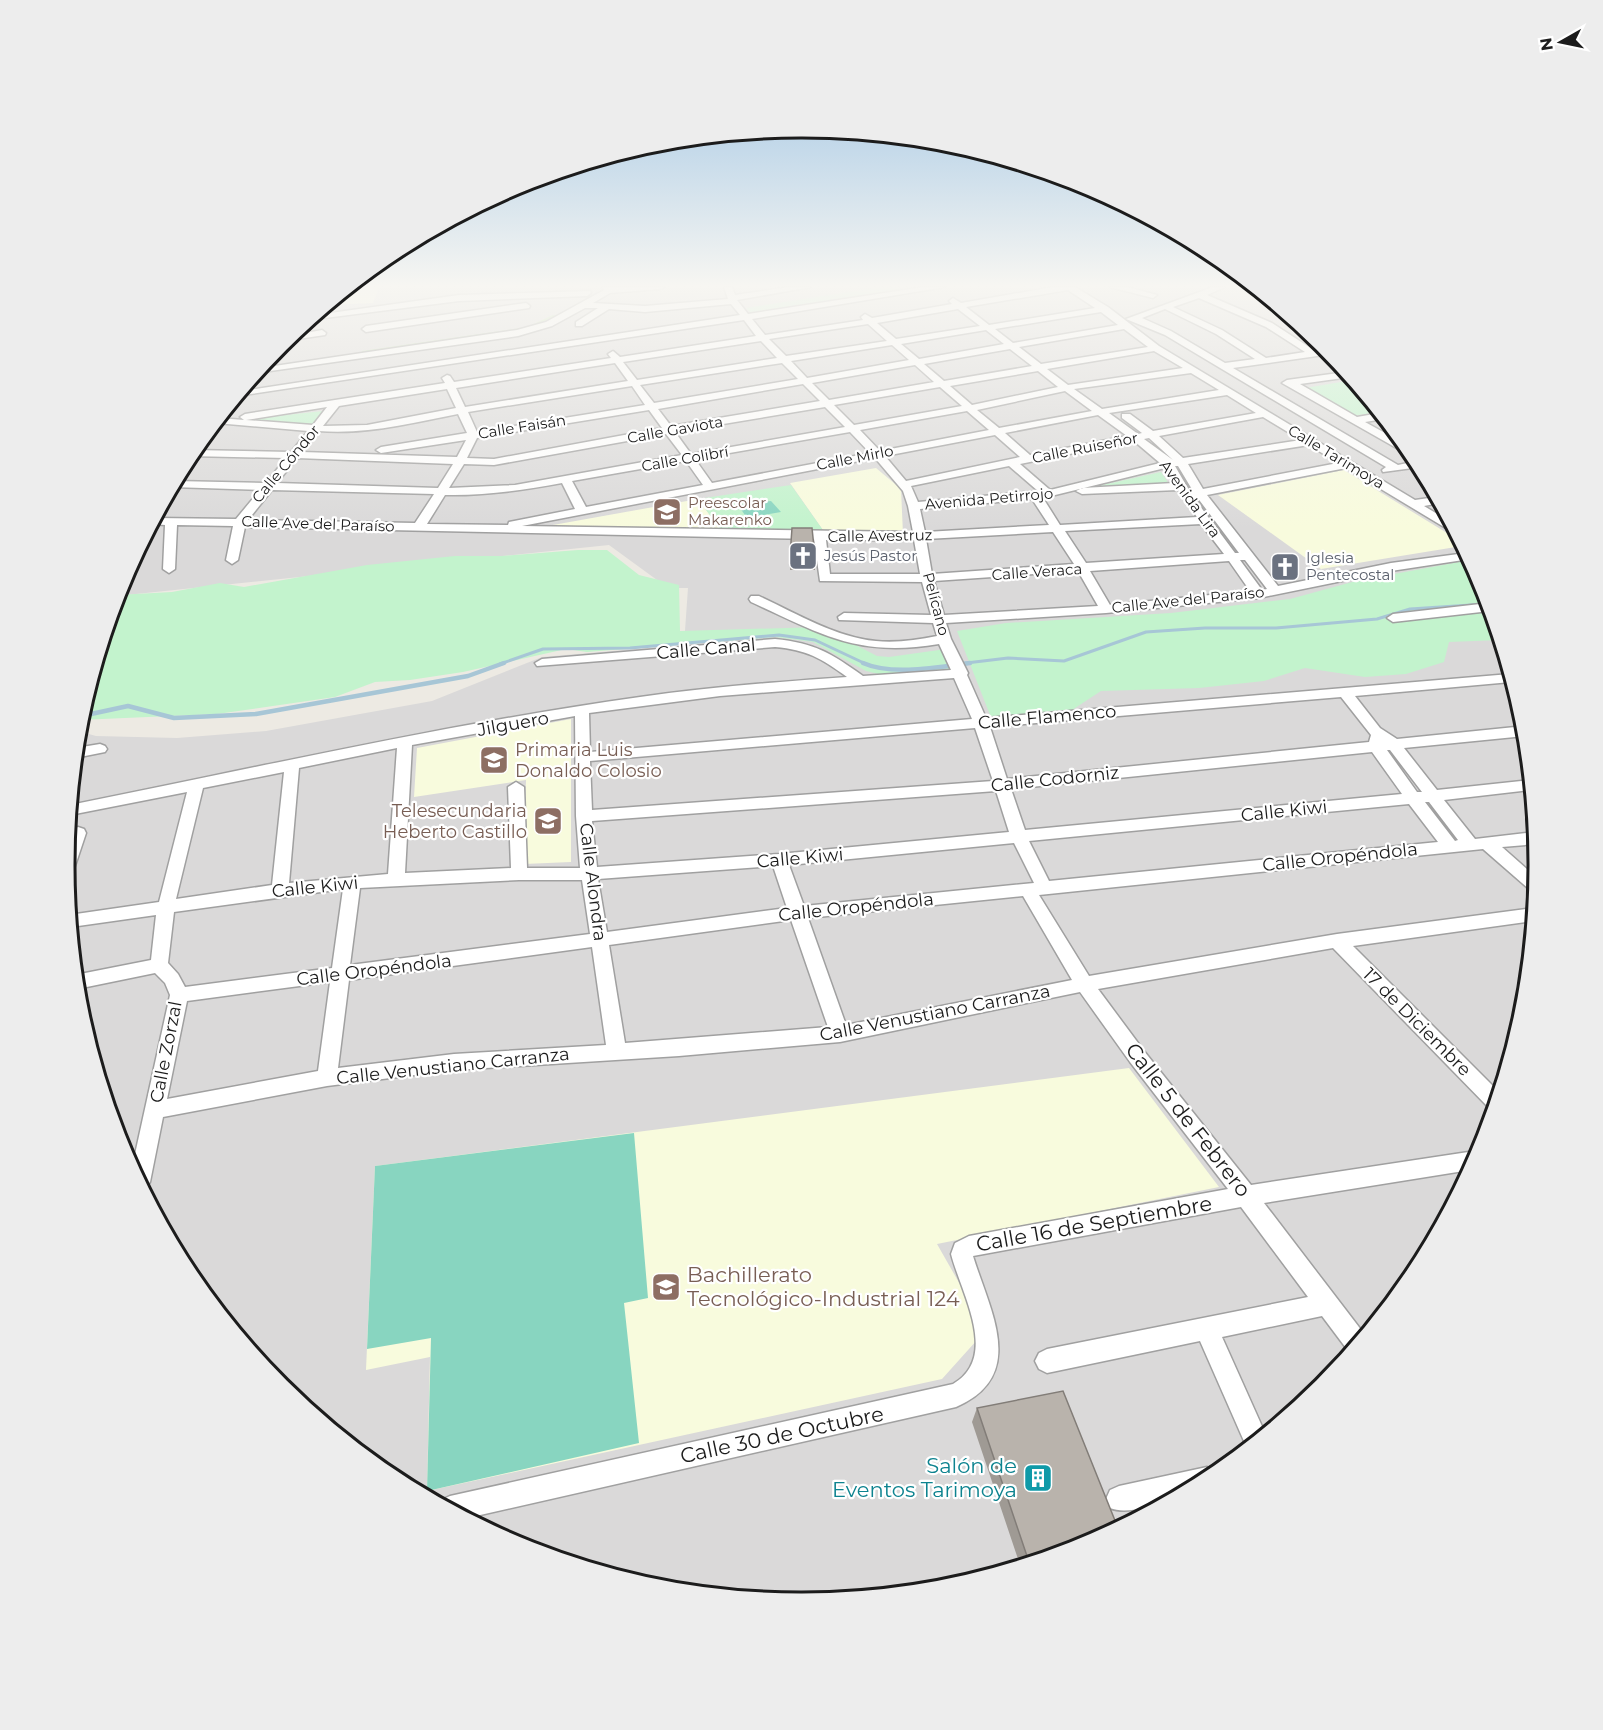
<svg xmlns="http://www.w3.org/2000/svg" width="1603" height="1730" viewBox="0 0 1603 1730" font-family="Montserrat,sans-serif">
<rect width="100%" height="100%" fill="#edeae3"/>
<path fill="#dad9d9" d="M349,287H1254L1323,344L1414,456L1483,583L1524,722L1538,865L1524,1009L1482,1147L1414,1275L1322,1386L1211,1478L1083,1546L945,1588L801,1602L657,1588L519,1546L392,1478L280,1386L189,1274L120,1147L79,1008L65,865L78,731L96,736L177,738L266,731L432,701L542,657L684,645L688,588H668L609,545L117,596L121,583L189,455L281,344Z"/>
<path fill="#f8fbdd" d="M349,287H379L373,303L328,305Z
M876,468L901,489L903,534L825,533L790,483Z
M1344,470L1460,541L1462,546L1321,569L1218,495Z
M698,499L723,533L553,525Z
M571,719V862L524,864L526,780L414,797L417,748Z
M1129,1068L1219,1187L937,1244L986,1330L942,1379L427,1491L430,1357L366,1370L375,1166Z"/>
<path fill="#c1e2ad" d="M553,315L562,316L537,327L363,355L362,351L527,327Z"/>
<path fill="#c3f3cd" d="M880,287H933L752,314L746,308Z
M1353,380L1378,412L1353,416L1305,388Z
M323,411L313,424L240,420Z
M1161,472L1169,484L1080,490Z
M791,485L825,533H723L698,499Z
M578,550H607L639,575L679,585L680,631L821,627L877,656L889,657L946,649L956,666L949,670L883,675L866,671L813,642L776,637L587,652L566,649L463,672L410,680L375,682L335,697L217,714L79,720L117,595L172,592L220,583L244,587L367,565L455,556H502Z
M1470,560L1483,583L1500,640L1449,642L1444,662L1406,674L1365,677L1305,668L1264,681L1199,688L1101,691L1069,712L992,720L957,631L1006,623L1171,613L1290,599L1356,581Z"/>
<path fill="#88d5c0" d="M771,501L781,512L747,518L738,505Z
M634,1133L648,1298L624,1303L639,1443L427,1491L431,1338L367,1349L375,1166Z"/>
<g fill="none" stroke-linecap="round" stroke-linejoin="round">
<path stroke="#a7c6d6" stroke-width="3" d="M500,664L543,649L630,648L779,635L815,640L866,664
M958,664L1008,658L1064,661L1146,632L1205,628H1276L1377,619L1410,609L1486,604"/>
<path stroke="#a7c6d6" stroke-width="4.5" d="M863,663C892,676 939,667 970,663
M84,704L91,714L128,706L174,718L256,714L468,676L504,663"/>
<g stroke="#a0a0a0" stroke-width="3">
<path id="minor" d="M603,287H664L660,289L610,293L593,303L645,306L728,299L724,287H732L735,295L789,287H811L737,300L748,314L923,287H945L752,319L765,335L863,320L861,317L865,314L872,318L952,304L949,301L953,298L961,303L1053,287H1075L1108,307L1159,346L1415,500L1436,497L1440,503L1424,506L1449,521L1455,531L1449,530L1346,468L1207,495L1278,586L1391,563L1466,553L1470,559L1391,571L1259,598L1106,613L946,623L951,639L968,673L967,675L986,718L1510,674L1511,682L1355,696L1380,728L1397,739L1525,726V736L1404,748L1437,790L1530,780L1531,790L1444,800L1475,839L1535,832L1536,844L1502,847L1537,878L1536,892L1530,890L1483,849L1039,895L1089,976L1337,934L1534,908L1533,921L1353,946L1499,1092L1494,1110L1489,1108L1333,948L1098,989L1144,1051L1251,1185L1475,1151L1480,1152L1470,1170L1264,1203L1365,1335L1349,1352L1322,1316L1222,1337L1265,1433L1247,1448L1200,1341L1047,1373L1039,1369L1035,1361L1039,1353L1047,1349L1308,1297L1241,1207L973,1256C989,1309 1029,1376 956,1407L467,1518L440,1503L441,1500L450,1496L953,1384C1000,1357 961,1293 951,1254L955,1243L969,1236L1228,1189L1130,1062L1080,992L840,1042L679,1056L454,1070L327,1086L163,1117L150,1182L144,1190L132,1168L170,995L165,983L155,973L77,989L75,975L151,960L156,915L71,927L69,915L159,902L187,792L70,815V805C260,767 448,724 640,697C708,687 778,682 847,677C821,658 807,650 775,647L537,666L535,663L542,659L775,639C815,643 831,653 863,676L951,670L939,644C858,658 821,634 751,602L749,599L751,596H759C796,613 835,637 876,641C896,643 917,640 937,636L933,623L839,620L838,617L844,613L931,615L922,582L820,581L814,539L245,527L238,560L232,564L226,560L233,526L177,525L175,569L169,573L163,569L165,525L152,524L156,518L236,519L260,490L172,487L175,481L266,483L286,458L189,456L193,450L291,452L308,431L216,423L219,418L244,420L240,417L245,414L445,383L442,378L447,375L450,376L454,382L611,358L608,354L613,351L620,357L756,336L744,320L237,396L242,391L740,315L731,304L645,312L609,309L582,326H576V322L598,308H585L552,326L518,336L256,373L261,368L517,330L546,322L604,290ZM1068,290L1095,308L989,325L966,307ZM958,309L980,326L896,339L877,323ZM1101,312L1118,325L1013,343L995,329ZM868,324L887,341L786,356L769,339ZM1124,329L1148,347L1041,364L1019,347ZM986,330L1004,344L919,359L901,344ZM761,341L777,358L637,380L623,362ZM892,345L909,360L807,378L791,361ZM1010,349L1032,366L944,381L924,364ZM1154,351L1183,368L1068,385L1047,369ZM615,363L628,381L465,407L456,388ZM782,363L798,379L654,403L640,385ZM915,365L934,382L829,400L812,383ZM1038,371L1058,387L972,405L950,386ZM1191,373L1219,390L1102,409L1074,389ZM803,384L820,401L671,426L658,409ZM632,386L645,405L477,432L468,412ZM940,387L962,406L854,425L834,405ZM447,389L456,408L367,425L323,426L339,406ZM1065,391L1092,411L999,428L977,410ZM1227,395L1256,413L1153,431L1130,414H1122V418L1142,433L1138,434L1109,413ZM327,407L313,425L246,420ZM825,407L845,427L691,454L675,432ZM649,410L662,428L494,459L467,458L477,438ZM967,411L989,430L880,451L860,430ZM458,414L467,433L381,447L376,450L381,453L466,440L457,457L302,452L318,431C366,435 412,423 458,414ZM1098,415L1127,436L1030,455L1005,433ZM1263,417L1301,440L1183,458L1159,436ZM850,432L870,453L712,483L695,459ZM666,434L682,455L515,485L449,488L464,464L494,465ZM995,435L1020,457L906,481L885,456ZM1149,438L1173,460L1144,439ZM1134,441L1160,463L1050,490L1020,464ZM1309,445L1338,463L1203,489L1188,464ZM297,458L453,464L438,488L277,483ZM875,458L903,491L908,506L913,532L522,526ZM686,461L703,485L586,507L572,481ZM1009,466L1038,491L918,502L911,486ZM1175,466H1178L1193,491L1190,492ZM1165,468L1174,483L1082,488L1076,491L1082,494L1178,490L1197,517L1060,525L1043,498ZM562,483L575,509L509,522L508,525L427,524L445,495C485,496 523,490 562,483ZM272,490L434,494L415,523L248,520ZM1197,497L1239,553H1235L1194,498ZM1032,499L1049,525L925,532L920,509ZM1201,524L1224,554L1086,563L1065,531ZM1053,532L1074,564L932,574L926,539ZM826,540H914L920,574H830ZM1240,560H1245L1267,589L1262,590ZM1229,561L1250,591L1110,605L1090,571ZM1078,571L1098,606L944,615L934,581ZM954,678L972,719L590,752L589,713L720,696ZM1341,697L1371,735L1369,742L1007,779L990,727ZM575,716L576,816L580,868H527L524,787L516,782L508,787L511,868L405,873L412,745ZM975,728L993,781L592,810L590,761ZM397,748L388,874L289,883L299,768ZM1387,750H1390L1422,792H1417ZM1372,752L1402,794L1025,830L1011,789ZM284,772L272,885L176,899L203,788ZM996,791L1009,832L779,854L597,867L592,821ZM1425,802H1429L1458,840L1455,841ZM1409,804L1438,842L1049,881L1029,841ZM1014,843L1034,883L804,906L789,865ZM773,866L787,908L607,932L598,879ZM519,880H582L590,934L350,965L360,888ZM343,889L332,968L185,987L178,974L168,963L174,912ZM1023,896L1072,980L846,1025L808,918ZM791,920L828,1027L625,1043L609,945ZM592,947L606,1045L454,1054L338,1068L349,980ZM330,982L318,1071L167,1099L187,1001Z
M1110,287H1127L1157,295L1153,298Z
M1213,287H1225L1207,295L1272,323L1315,351L1327,349L1331,354L1233,368L1398,465L1417,461L1420,467L1383,472L1382,470L1386,467L1165,335L1126,319ZM1199,298L1266,327L1305,352L1266,358L1222,330L1173,307ZM1165,309L1216,334L1255,359L1225,363L1171,331L1142,318Z
M1237,287H1248L1270,301H1264Z
M590,291L591,293L587,296L459,301L309,320L316,315L459,295Z
M526,303L530,306L529,308L366,332L362,329L366,326Z
M322,330L326,333L325,335L284,341L290,336Z
M1346,372L1350,377L1300,384L1357,417L1380,413L1384,419L1365,422L1405,444L1413,455L1407,454L1282,383L1287,380Z
M1489,603L1490,611L1393,622L1387,618L1393,614Z
M100,744L105,746L107,749L105,752L75,758L76,748Z
M78,827L84,829L86,833L73,872L71,876L66,878L67,843L72,829Z
M1207,1467L1217,1473C1195,1490 1136,1519 1110,1508L1106,1499L1110,1490L1119,1486Z"/>
</g>
<use href="#minor" fill="#fff" fill-rule="evenodd"/>
</g>
<path fill="#9f9a94" d="M790,556L815,557V570H790Z
M977,1408L1083,1546L1020,1565L972,1422Z"/>
<path fill="#b9b3ac" stroke="#827d78" stroke-width="1.5" d="M792,528H812L815,557L790,556Z
M1063,1391L1118,1528L1083,1546L1029,1562L977,1408Z"/>
<linearGradient id="sky" x2="0" y2="1"><stop stop-color="#8ebbe1"/><stop offset="0.54" stop-color="#f7f6f2"/><stop offset="1" stop-color="#f7f6f2" stop-opacity="0"/></linearGradient>
<rect width="1603" height="529" fill="url(#sky)"/>
<defs>
<g id="school-square" transform="scale(1.5)"><rect x="-9" y="-9" width="18" height="18" rx="4" fill="#8d6e63" stroke="#fff"/><path d="M0-5L7-2L0 1L-7-2ZM-4 1L0 2.5L4 1V4Q0 6-4 4Z" fill="#fff"/></g>
<g id="church-square" transform="scale(1.5)"><rect x="-9" y="-9" width="18" height="18" rx="4" fill="#6b7280" stroke="#fff"/><path d="M-1.2-6h2.4v3.5h3.3v2.4h-3.3V6h-2.4V-.1h-3.3v-2.4h3.3Z" fill="#fff"/></g>
<g id="building-square" transform="scale(1.5)"><rect x="-9" y="-9" width="18" height="18" rx="4" fill="#0f9aa8" stroke="#fff"/><path d="M-4-6H4V6H1V3H-1V6H-4ZM-2.5-4.3h1.7v1.8h-1.7ZM.8-4.3h1.7v1.8H.8ZM-2.5-1h1.7V.8h-1.7ZM.8-1h1.7V.8H.8Z" fill="#fff"/></g>
</defs>
<g fill-rule="evenodd">
<use href="#school-square" x="667" y="512"/>
<use href="#church-square" x="803" y="556"/>
<use href="#church-square" x="1285" y="567"/>
<use href="#school-square" x="494" y="760"/>
<use href="#school-square" x="548" y="821"/>
<use href="#school-square" x="666" y="1287"/>
<use href="#building-square" x="1038" y="1478"/>
</g>
<g text-anchor="middle" stroke-width="4.5" stroke-linejoin="round" paint-order="stroke">
<g font-size="15" fill="#1c1c1c" stroke="#fff">
<text transform="translate(522 427) rotate(-9)" y="5">Calle Faisán</text>
<text transform="translate(675 430) rotate(-10)" y="5">Calle Gaviota</text>
<text transform="translate(1085 448) rotate(-11)" y="5">Calle Ruiseñor</text>
<text transform="translate(1336 457) rotate(31)" y="5">Calle Tarimoya</text>
<text transform="translate(855 458) rotate(-11)" y="5">Calle Mirlo</text>
<text transform="translate(685 459) rotate(-10)" y="5">Calle Colibrí</text>
<text transform="translate(286 464) rotate(-50)" y="5">Calle Cóndor</text>
<text transform="translate(989 499) rotate(-5)" y="5">Avenida Petirrojo</text>
<text transform="translate(1190 499) rotate(54)" y="5">Avenida Lira</text>
<text transform="translate(318 524) rotate(2)" y="5">Calle Ave del Paraíso</text>
<text transform="translate(880 536) rotate(-1)" y="5">Calle Avestruz</text>
<text transform="translate(1037 572) rotate(-4)" y="5">Calle Veraca</text>
<text transform="translate(1188 600) rotate(-6)" y="5">Calle Ave del Paraíso</text>
<text transform="translate(936 604) rotate(75)" y="5">Pelícano</text>
</g>
<g font-size="15" fill="#785e54" stroke="#fff" text-anchor="start">
<text x="688" y="508">Preescolar<tspan x="688" dy="17">Makarenko</tspan></text>
</g>
<g font-size="15" fill="#5b616d" stroke="#fff" text-anchor="start">
<text x="824" y="561">Jesús Pastor</text>
<text x="1306" y="563">Iglesia<tspan x="1306" dy="17">Pentecostal</tspan></text>
</g>
<g font-size="18" fill="#1c1c1c" stroke="#fff">
<text transform="translate(706 649) rotate(-5)" y="6">Calle Canal</text>
<text transform="translate(1047 717) rotate(-5)" y="6">Calle Flamenco</text>
<text transform="translate(513 724) rotate(-10)" y="6">Jilguero</text>
<text transform="translate(1055 779) rotate(-6)" y="6">Calle Codorniz</text>
<text transform="translate(1284 811) rotate(-6)" y="6">Calle Kiwi</text>
<text transform="translate(1340 857) rotate(-6)" y="6">Calle Oropéndola</text>
<text transform="translate(800 858) rotate(-5)" y="6">Calle Kiwi</text>
<text transform="translate(593 882) rotate(83)" y="6">Calle Alondra</text>
<text transform="translate(315 887) rotate(-6)" y="6">Calle Kiwi</text>
<text transform="translate(856 907) rotate(-6)" y="6">Calle Oropéndola</text>
<text transform="translate(374 970) rotate(-7)" y="6">Calle Oropéndola</text>
<text transform="translate(935 1013) rotate(-11)" y="6">Calle Venustiano Carranza</text>
<text transform="translate(1417 1022) rotate(45)" y="6">17 de Diciembre</text>
<text transform="translate(166 1052) rotate(-79)" y="6">Calle Zorzal</text>
<text transform="translate(453 1066) rotate(-6)" y="6">Calle Venustiano Carranza</text>
</g>
<g font-size="18" fill="#785e54" stroke="#fff" text-anchor="start">
<text x="515" y="756">Primaria Luis<tspan x="515" dy="21">Donaldo Colosio</tspan></text>
<text x="527" y="817" text-anchor="end">Telesecundaria<tspan x="527" dy="21">Heberto Castillo</tspan></text>
</g>
<g font-size="21" fill="#1c1c1c" stroke="#fff">
<text transform="translate(1188 1120) rotate(52)" y="7">Calle 5 de Febrero</text>
<text transform="translate(1094 1224) rotate(-10)" y="7">Calle 16 de Septiembre</text>
<text transform="translate(782 1435) rotate(-12)" y="7">Calle 30 de Octubre</text>
</g>
<g font-size="21" fill="#785e54" stroke="#fff" text-anchor="start">
<text x="687" y="1282">Bachillerato<tspan x="687" dy="24">Tecnológico-Industrial 124</tspan></text>
</g>
<g font-size="21" fill="#0d838f" stroke="#fff" text-anchor="end">
<text x="1017" y="1473">Salón de<tspan x="1017" dy="24">Eventos Tarimoya</tspan></text>
</g>
</g>
<path d="M0 0H1603V1730H0ZM801 138H802A726 726 0 0 1 1528 864V866A726 726 0 0 1 802 1592H801A726 726 0 0 1 75 866V864A726 726 0 0 1 801 138Z" fill="#ededed" fill-rule="evenodd"/>
<path fill="none" stroke="#1c1c1c" stroke-width="3" d="M801 138H802A726 726 0 0 1 1528 864V866A726 726 0 0 1 802 1592H801A726 726 0 0 1 75 866V864A726 726 0 0 1 801 138Z"/>
<g transform="translate(1561 42) rotate(261)" stroke="#ffffff" stroke-width="4.5" paint-order="stroke">
<path d="M0-4.5L10 22L0 15L-10 22Z" fill="#1c1c1c"/>
<text y="-9" font-size="16" font-weight="bold" text-anchor="middle" fill="#1c1c1c">N</text>
</g>
</svg>
